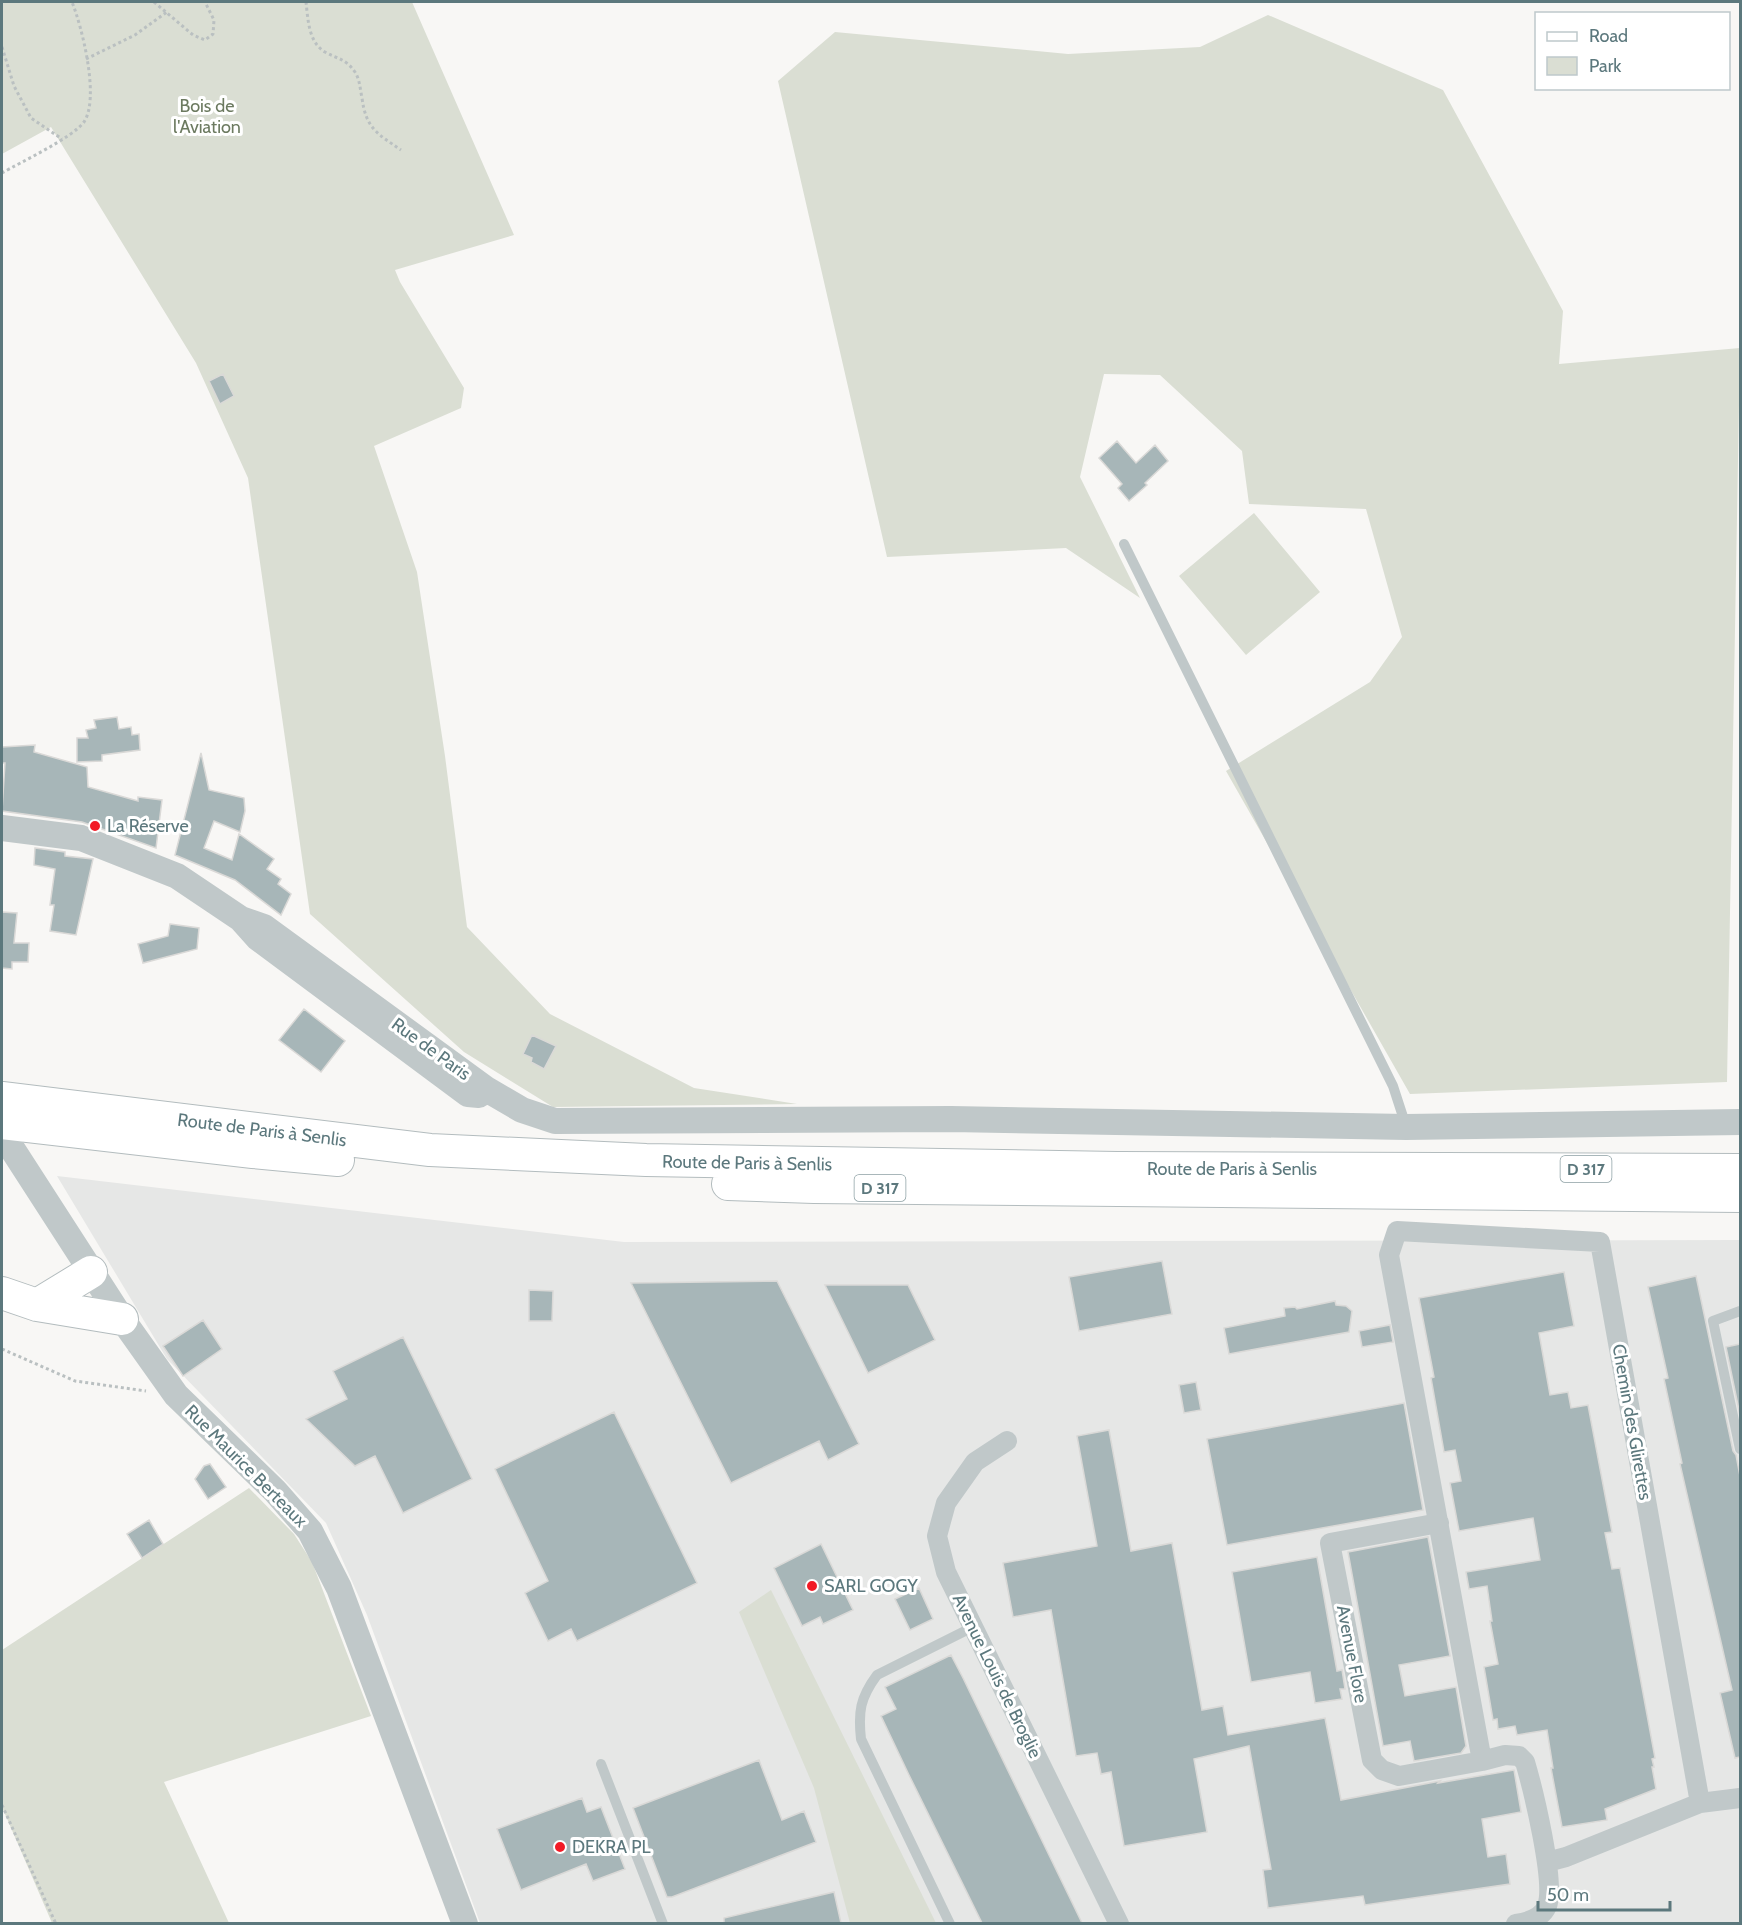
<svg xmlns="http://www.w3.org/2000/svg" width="1742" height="1925" viewBox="0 0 1742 1925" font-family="Cabin,sans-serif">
<rect width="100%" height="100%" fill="#f8f7f5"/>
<path fill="#e6e7e6" d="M57,1176L624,1242L1740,1240V1923H480L367,1615L326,1523L167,1359Z"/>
<path fill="#daded3" d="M2,2H412L514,235L395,270L400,282L464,388L461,408L374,446L417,572L445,756L467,927L550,1014L694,1088L797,1104L553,1107L464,1052L310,914L248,478L196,363L51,127L2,154Z
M1268,15L1443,90L1563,311L1559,364L1740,348L1727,1082L1410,1094L1226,771L1370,682L1402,637L1366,509L1249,504L1242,451L1160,375L1104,374L1080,477L1140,598L1066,548L887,557L778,81L835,32L1068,54L1200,47Z
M1254,513L1320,592L1246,655L1179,576Z
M249,1488L294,1534L312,1562L371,1716L164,1782L229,1923H52L2,1807V1650Z
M771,1590L936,1923H850L814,1788L739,1612Z"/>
<path fill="#a7b6b8" stroke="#dad9d7" stroke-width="1.5" d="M223,374L234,396L220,404L209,381Z
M1117,441L1136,463L1155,445L1168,461L1145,483L1147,485L1129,501L1118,488L1122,484L1099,458Z
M117,717L119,729L131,727L132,735L139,734L140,750L102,755V761L77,762V738H88L86,730L96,728L94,720Z
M35,745L34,752L87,767L88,787L138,801V797L162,800L156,848L82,822L2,811L5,763H2V747Z
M201,753L209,790L244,798L245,811L240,832L214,821L204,848L232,860L239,834L274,859L267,869L281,879L278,884L291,894L281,915L235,880L175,855Z
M35,848L65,852V856L93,859L76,935L50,931L54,905H50L55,869L34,865Z
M2,912L17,913L14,943H29L28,962H12V969L2,968Z
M170,924L199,928L197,949L143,963L138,944L168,936Z
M304,1009L345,1041L321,1072L279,1040Z
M532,1035L556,1046L544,1069L531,1062L532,1058L523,1054Z
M1162,1261L1172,1314L1079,1331L1069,1277Z
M1564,1272L1574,1326L1539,1333L1550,1395L1568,1392L1571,1408L1588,1405L1612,1532L1605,1533L1612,1569L1620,1568L1655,1758L1652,1759L1654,1767H1652L1656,1789L1605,1809L1607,1820L1562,1827L1551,1768H1553L1547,1730L1517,1735L1515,1726L1498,1729L1497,1719L1493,1720L1484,1667L1498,1664L1490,1621H1492L1487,1586L1469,1589L1466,1572L1540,1560L1533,1518L1459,1531L1450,1483L1461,1481L1455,1450L1444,1452L1431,1378L1434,1377L1419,1298Z
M1696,1276L1733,1451L1736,1455L1740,1476V1757L1735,1758L1720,1693L1732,1690L1680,1464L1682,1463L1664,1379L1668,1378L1648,1287Z
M777,1281L859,1444L828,1460L819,1441L731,1483L631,1283Z
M825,1285H908L935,1340L868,1373Z
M529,1290L553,1291L552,1321H529Z
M1335,1301L1336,1305L1346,1306L1352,1311L1349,1332L1229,1354L1224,1328L1285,1316L1284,1308L1295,1307L1297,1309Z
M203,1320L222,1349L183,1376L163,1346Z
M1390,1325L1393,1342L1362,1347L1359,1331Z
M403,1337L472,1479L403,1513L375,1456L355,1466L306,1419L347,1399L333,1371Z
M1740,1344V1415L1726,1347Z
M1196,1382L1201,1410L1184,1413L1179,1385Z
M1404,1403L1423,1510L1227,1545L1207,1439Z
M614,1412L697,1583L577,1641L571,1629L548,1641L525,1593L548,1581L495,1469Z
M1109,1430L1131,1551L1172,1543L1202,1710L1223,1706L1228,1735L1325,1718L1341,1800L1440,1781L1438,1783L1514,1770L1521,1812L1482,1819L1488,1857L1506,1854L1510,1884L1365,1905L1363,1896L1268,1908L1263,1870L1271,1869L1249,1746L1194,1759L1207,1832L1124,1846L1111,1772L1101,1774L1097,1753L1076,1756L1051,1610L1013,1617L1003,1563L1097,1546L1077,1436Z
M210,1464L226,1487L208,1499L195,1479L204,1466Z
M149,1520L163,1544L142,1558L127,1534Z
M1428,1537L1450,1656L1399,1665L1405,1696L1456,1687L1466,1746L1461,1753L1414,1761L1410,1741L1383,1746L1348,1552Z
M821,1544L853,1610L823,1624L820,1617L802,1626L774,1568Z
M1317,1557L1337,1671L1342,1670L1345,1689H1340L1342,1699L1315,1703L1310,1672L1251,1682L1232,1572Z
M919,1588L933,1619L910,1630L895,1599Z
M951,1655L963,1678L1082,1923H982L909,1775L881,1716L896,1709L885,1687Z
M759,1760L782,1820L804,1811L816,1842L672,1897H667L633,1808Z
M582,1798L587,1812L601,1807L625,1869L593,1881L586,1864L521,1890L497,1829Z
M834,1892L841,1923H724V1918Z"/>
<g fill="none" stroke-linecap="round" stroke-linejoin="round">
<g stroke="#b3bcbe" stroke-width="34">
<path id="primary" d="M2,1098L430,1150L646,1160L1117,1168L1740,1170
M2,1123L253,1152L338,1160
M728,1184L814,1187L1740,1196
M2,1293L37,1305L122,1319
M37,1305L91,1272"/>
</g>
<path stroke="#bac0c1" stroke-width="3" stroke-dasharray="3 3" stroke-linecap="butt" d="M154,2L193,35L205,40L213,34L214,20L205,2
M306,2C308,18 308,42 325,52C337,59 345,58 355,72C360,80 360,89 362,98C366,129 378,134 401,150
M2,47L14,86L31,118L62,139
M86,59L135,35L167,12
M2,173C21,162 72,138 84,122C100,98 82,27 72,2
M2,1349L75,1381L146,1391
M2,1805L56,1924"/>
<path stroke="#c0c8c9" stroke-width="10" d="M1124,544L1393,1086L1406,1126
M1740,1311L1713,1321L1740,1449
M601,1764L663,1924
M950,1924L861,1739C858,1712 860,1698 877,1675L973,1627"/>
<path stroke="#c0c8c9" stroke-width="20" d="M1007,1441L975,1462L946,1503L937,1536L946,1572L1119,1924
M1439,1523L1330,1543L1372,1760L1382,1770L1399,1776L1482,1761L1505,1755L1519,1756L1525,1762C1533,1789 1556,1883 1547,1906C1542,1918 1529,1922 1516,1924
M1482,1761L1389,1255L1397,1231L1600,1242L1700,1803
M1547,1862L1566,1857L1700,1803L1740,1798"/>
<path stroke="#c0c8c9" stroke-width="26" d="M2,828L81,838L177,876L241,919L264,927L486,1089L479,1095L468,1094L258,938L241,919
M486,1089L522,1110L555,1121L951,1119L1406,1127L1740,1122
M2,1133L122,1319L176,1395L275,1491L310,1531L339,1588L465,1924"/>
<use href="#primary" stroke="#fff" stroke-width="32"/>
</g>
<g fill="#f21b26" stroke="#fff" stroke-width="2">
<circle cx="95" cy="826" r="6"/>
<circle cx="812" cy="1586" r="6"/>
<circle cx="560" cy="1847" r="6"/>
</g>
<g text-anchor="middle" stroke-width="6" stroke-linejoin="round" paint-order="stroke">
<g fill="#fff" stroke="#8da0a4" stroke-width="1.5">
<rect x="1560.5" y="1156" width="51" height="26" rx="4.5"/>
<rect x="854.5" y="1175" width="51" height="26" rx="4.5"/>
</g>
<g font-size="16" font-weight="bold" fill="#5c787d">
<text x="1586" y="1175">D 317</text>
<text x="880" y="1194">D 317</text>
</g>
<g font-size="18" fill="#6c7a60" stroke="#fff">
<text x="207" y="112">Bois de<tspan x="207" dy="21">l'Aviation</tspan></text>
</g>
<g font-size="18" fill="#5c787d" stroke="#fff" text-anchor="start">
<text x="107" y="832">La Réserve</text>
<text x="824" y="1592">SARL GOGY</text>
<text x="572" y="1853">DEKRA PL</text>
</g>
<g font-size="18" fill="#5c787d" stroke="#fff">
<text transform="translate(431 1049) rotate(36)" y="6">Rue de Paris</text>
<text transform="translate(262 1130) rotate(7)" y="6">Route de Paris à Senlis</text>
<text transform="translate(747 1163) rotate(1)" y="6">Route de Paris à Senlis</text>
<text x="1232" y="1175">Route de Paris à Senlis</text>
<text transform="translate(1632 1422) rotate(80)" y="6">Chemin des Glirettes</text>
<text transform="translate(246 1466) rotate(45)" y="6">Rue Maurice Berteaux</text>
<text transform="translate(1352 1654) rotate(79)" y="6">Avenue Flore</text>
<text transform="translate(997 1676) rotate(64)" y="6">Avenue Louis de Broglie</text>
</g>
</g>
<rect width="1742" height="1925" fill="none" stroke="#5c787d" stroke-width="6"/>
<rect x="1535" y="12" width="195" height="78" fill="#ffffff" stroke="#bec9cb" stroke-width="1.5"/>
<rect x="1547" y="32" width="30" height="9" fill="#ffffff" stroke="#bec9cb" stroke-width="1.5"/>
<text x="1589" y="42" font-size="18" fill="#5c787d">Road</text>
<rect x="1547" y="57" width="30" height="18" fill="#daded3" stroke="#bec9cb" stroke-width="1.5"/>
<text x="1589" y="72" font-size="18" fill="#5c787d">Park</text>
<path d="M1538 1901v9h132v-9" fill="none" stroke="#5c787d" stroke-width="3"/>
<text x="1547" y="1901" font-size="18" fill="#5c787d" stroke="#ffffff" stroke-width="4.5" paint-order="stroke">50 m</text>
</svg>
